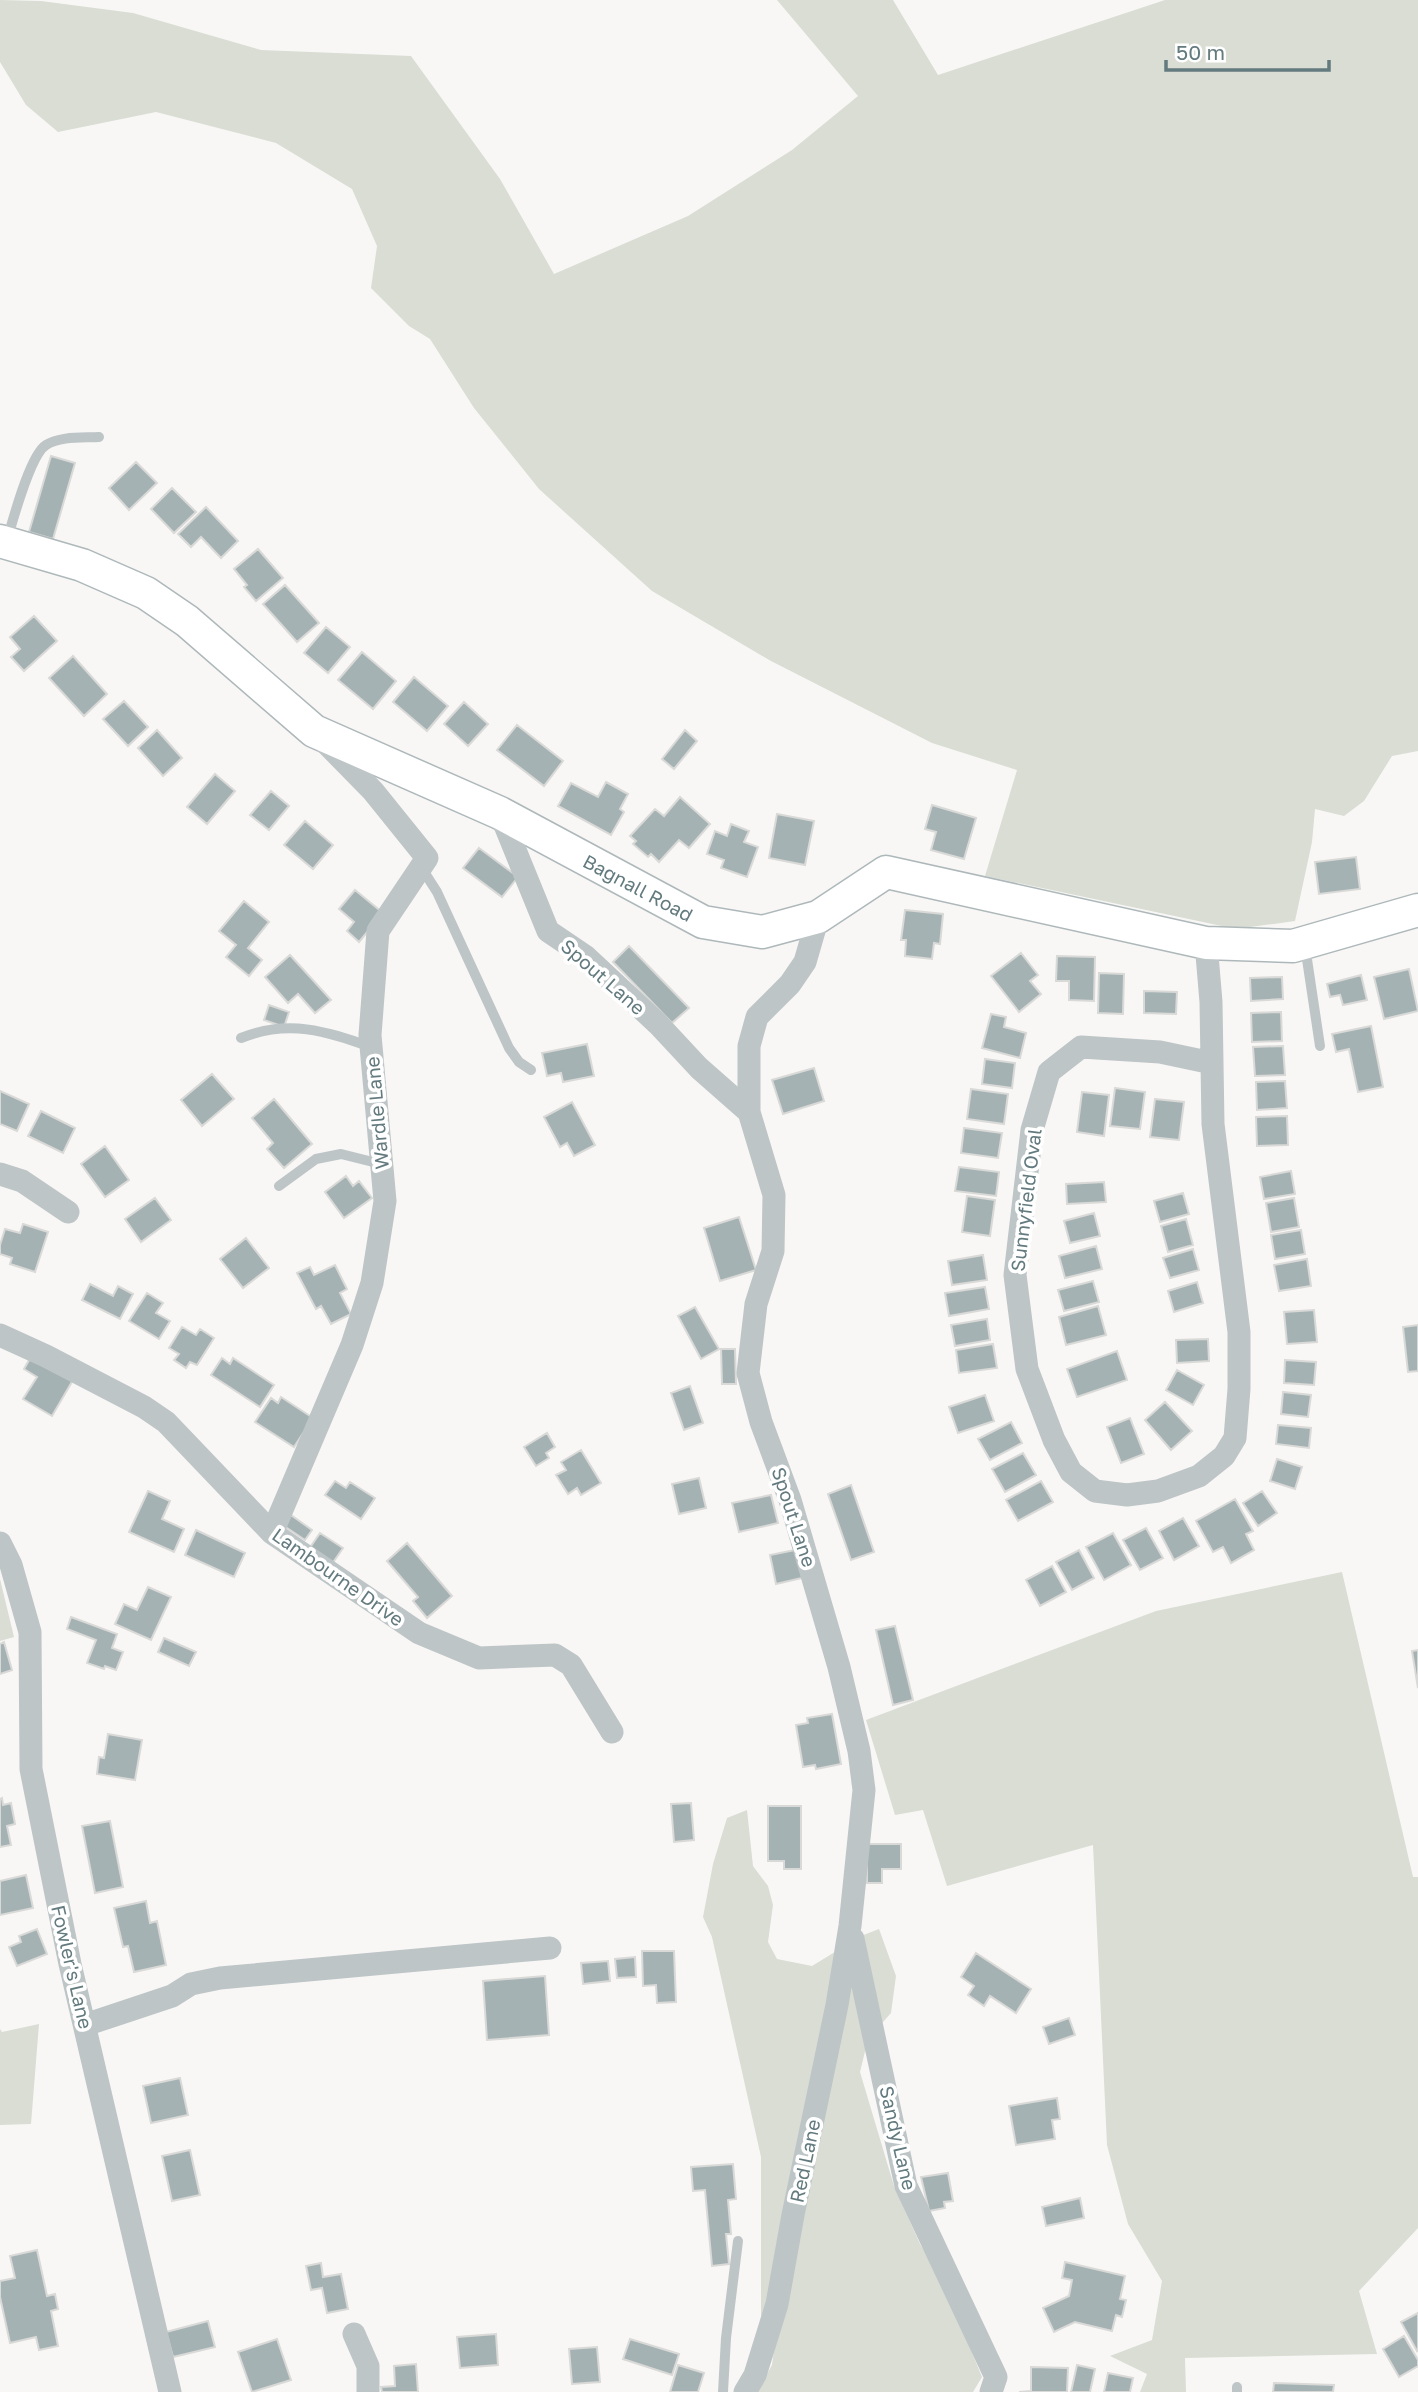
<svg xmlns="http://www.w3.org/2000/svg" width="1418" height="2392" viewBox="0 0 1418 2392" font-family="'Golos Text',sans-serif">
<rect width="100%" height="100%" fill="#f8f7f5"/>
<path fill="#d9ddd4" d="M0,0L41,1L133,13L261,50L411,56L500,179L554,274L688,216L792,150L858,96L777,0H893L938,75L1165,0H1418V751L1392,756L1364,801L1344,816L1315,809L1312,842L1295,921L1236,929L985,876L1017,770L932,743L771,661L652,591L539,489L474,408L430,339L409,326L371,288L377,246L352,189L276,143L156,112L58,132L26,105L0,62Z
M1342,1572L1413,1877H1418V2228L1359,2291L1377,2354L1185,2358L1186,2392H1140L1147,2374L1110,2356L1152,2340L1162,2281L1128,2224L1107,2145L1093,1845L947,1886L923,1810L895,1815L866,1720L1156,1611Z
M0,1579L14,1637L0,1641Z
M747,1810L753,1866L768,1886L773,1905L768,1942L777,1959L812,1966L861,1936L879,1929L896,1976L891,2013L868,2039L860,2072L894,2186L920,2244L941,2278L982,2377L973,2392H757L772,2365L777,2328L761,2315V2157L712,1937L703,1917L713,1864L727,1818Z
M39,2024L31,2124L0,2125V2029L2,2032Z"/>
<path fill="#a5b2b4" stroke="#d9d9d7" stroke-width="2" d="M51,456L75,463L53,539L29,532Z
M136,462L157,483L129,510L109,488Z
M172,488L196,512L174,533L151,509Z
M206,507L238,541L221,558L201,537L191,547L178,534Z
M258,549L283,578L256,601L244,587L247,585L234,569Z
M285,585L319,623L297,642L263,604Z
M34,616L57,641L24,671L11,657L20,649L10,637Z
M326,627L350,647L328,673L304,653Z
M362,652L396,681L373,709L338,680Z
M73,656L107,694L84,716L49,678Z
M414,677L448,706L427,731L393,702Z
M124,701L148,727L128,746L103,719Z
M464,702L488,724L468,746L444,724Z
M517,725L563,761L544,786L497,750Z
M157,730L182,758L163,776L138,748Z
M685,730L697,741L674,769L662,759Z
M215,774L235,791L207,824L187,807Z
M606,782L628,794L620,809L624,812L611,835L558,806L571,783L598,797Z
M271,791L289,806L269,830L250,815Z
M680,797L710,824L689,848L679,840L659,862L651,854L648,857L633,844L636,841L630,836L655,809L664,816Z
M932,805L976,818L964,859L931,850L936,832L925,829Z
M777,814L814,821L805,865L769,858Z
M305,821L333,845L313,869L284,845Z
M731,824L749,831L744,842L758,847L747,877L721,868L724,860L707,854L715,831L727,836Z
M479,848L518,877L502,897L463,868Z
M1356,857L1360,889L1319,894L1315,862Z
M355,890L383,913L359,942L347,931L354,922L339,909Z
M244,901L269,922L248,948L262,960L249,976L226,957L236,945L219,931Z
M905,910L943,914L940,944L934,943L932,959L905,956L906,940H901Z
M629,946L689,1008L672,1023L613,962Z
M1021,953L1038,975L1030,981L1041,994L1019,1012L991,976Z
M290,955L331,1000L315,1013L298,994L288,1003L265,977Z
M1057,956L1095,957L1094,1001L1069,1000V981H1056Z
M1409,969L1418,1011L1384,1019L1374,977Z
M1099,973L1124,974L1123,1014L1098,1013Z
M1361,975L1367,1000L1343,1005L1340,995L1330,997L1327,984Z
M1282,977L1283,999L1251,1001L1250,978Z
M1144,991L1177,992L1176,1014L1144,1013Z
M269,1005L289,1012L284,1027L264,1020Z
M1281,1012L1282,1041L1252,1042L1251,1013Z
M991,1014L1006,1017L1004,1027L1026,1033L1020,1058L982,1048Z
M1371,1026L1383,1087L1358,1092L1349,1049L1336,1052L1332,1034Z
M587,1044L594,1076L563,1082L561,1073L547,1076L542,1053Z
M1283,1046L1285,1075L1255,1076L1253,1047Z
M985,1059L1015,1063L1012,1088L982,1084Z
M814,1068L824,1101L783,1114L772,1080Z
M212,1074L234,1099L202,1126L181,1100Z
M1285,1081L1287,1108L1257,1110L1256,1082Z
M1115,1088L1145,1092L1140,1129L1110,1126Z
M971,1089L1008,1094L1004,1124L967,1119Z
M0,1091L29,1104L17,1131L0,1124Z
M1082,1092L1109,1095L1104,1136L1077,1132Z
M274,1099L312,1144L284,1168L267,1149L273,1143L252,1118Z
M1155,1099L1184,1102L1179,1140L1150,1137Z
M572,1102L595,1145L574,1156L567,1143L560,1147L544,1117Z
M41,1111L75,1128L63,1153L28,1136Z
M1287,1116L1288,1145L1257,1146L1256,1117Z
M964,1128L1002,1133L998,1158L961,1153Z
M105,1146L129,1180L105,1197L81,1164Z
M959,1167L999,1172L996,1196L955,1191Z
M1291,1171L1295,1194L1264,1199L1260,1177Z
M346,1176L353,1186L359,1181L372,1198L344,1218L325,1192Z
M1104,1182L1106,1202L1067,1204L1066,1184Z
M1183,1193L1189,1214L1160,1222L1154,1201Z
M967,1196L995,1200L990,1236L962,1232Z
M155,1198L171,1220L141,1242L125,1219Z
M1294,1198L1299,1227L1271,1232L1266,1203Z
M1094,1213L1100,1236L1070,1243L1064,1221Z
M739,1217L756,1270L720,1281L704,1228Z
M1186,1219L1193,1245L1168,1252L1161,1226Z
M23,1224L48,1232L35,1272L10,1264L12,1258L0,1254V1245L5,1229L20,1233Z
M1301,1230L1305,1254L1275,1259L1271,1235Z
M246,1238L269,1268L243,1288L220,1259Z
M1096,1246L1102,1269L1065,1278L1059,1256Z
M1193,1249L1199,1270L1170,1278L1163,1258Z
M983,1255L987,1280L952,1285L948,1261Z
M1307,1259L1311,1286L1279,1291L1274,1265Z
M335,1265L347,1289L340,1293L351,1314L331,1324L321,1306L316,1309L297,1273L310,1267L314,1275Z
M1093,1281L1099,1302L1064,1311L1058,1290Z
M1197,1282L1203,1303L1174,1312L1168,1291Z
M90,1284L113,1296L118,1286L133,1294L120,1319L82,1300Z
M985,1287L989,1309L949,1316L945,1293Z
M147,1293L163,1303L156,1313L170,1321L159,1339L129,1321Z
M1098,1306L1106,1335L1066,1345L1059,1317Z
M695,1307L719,1349L701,1359L678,1316Z
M1314,1310L1317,1342L1287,1344L1284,1312Z
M987,1319L990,1340L955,1346L951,1325Z
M1418,1325V1371L1408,1372L1403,1327Z
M182,1327L196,1335L200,1329L214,1338L197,1365L190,1362L186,1368L174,1360L179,1354L169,1348Z
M1208,1339L1209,1361L1177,1363L1176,1340Z
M993,1344L997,1368L959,1373L956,1350Z
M721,1349H735L736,1384H722Z
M1117,1351L1127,1380L1077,1397L1067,1369Z
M32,1355L73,1380L52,1416L23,1399L37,1377L24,1369Z
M222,1358L230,1364L233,1358L274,1385L260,1407L211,1375Z
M1285,1360L1316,1362L1314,1385L1284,1383Z
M1177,1370L1204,1385L1193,1405L1166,1390Z
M690,1386L703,1423L684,1430L671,1393Z
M1283,1392L1311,1395L1308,1417L1281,1414Z
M985,1395L994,1421L958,1433L949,1407Z
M281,1397L313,1418L294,1447L255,1422L271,1398L278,1403Z
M1165,1402L1192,1431L1171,1450L1145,1420Z
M1130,1418L1144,1454L1121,1463L1107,1427Z
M1011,1422L1022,1443L990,1460L978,1439Z
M1278,1425L1311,1428L1309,1448L1276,1444Z
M547,1433L555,1447L546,1453L549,1458L536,1466L524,1447Z
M581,1450L601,1483L581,1495L577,1488L568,1494L556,1475L566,1470L561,1462Z
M1023,1453L1036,1475L1005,1492L992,1469Z
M1277,1459L1302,1467L1295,1489L1270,1481Z
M699,1478L706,1508L679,1514L672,1484Z
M335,1481L346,1488L350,1482L375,1498L361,1519L325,1495Z
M1041,1481L1053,1502L1018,1521L1006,1500Z
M851,1485L874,1552L851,1560L828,1494Z
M148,1491L170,1501L162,1519L184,1529L174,1552L129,1532Z
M1262,1491L1277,1513L1258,1526L1243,1503Z
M771,1495L778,1523L739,1532L732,1503Z
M1235,1499L1253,1531L1246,1534L1254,1550L1231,1563L1223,1547L1213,1552L1196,1521Z
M291,1515L312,1530L305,1540L284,1526Z
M1183,1518L1199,1546L1174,1560L1159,1531Z
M1146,1528L1163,1558L1140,1570L1123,1540Z
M196,1530L245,1553L234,1577L185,1555Z
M320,1533L343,1548L332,1564L309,1549Z
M1113,1533L1131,1565L1104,1580L1086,1547Z
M407,1543L452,1596L427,1618L413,1601L418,1597L387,1561Z
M800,1549L806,1577L776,1584L770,1555Z
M1079,1550L1094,1578L1072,1590L1056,1562Z
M1052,1566L1066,1592L1040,1606L1026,1580Z
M148,1587L171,1597L151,1640L115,1624L124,1604L137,1610Z
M71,1617L117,1634L112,1648L123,1652L116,1670L105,1666L104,1669L87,1663L96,1640L67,1629Z
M895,1626L913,1700L893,1705L876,1630Z
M164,1638L196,1652L189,1666L158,1652Z
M4,1642L12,1670L0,1674V1644Z
M1418,1650V1688L1412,1651Z
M832,1714L841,1764L816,1769L815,1765L803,1767L796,1725L808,1723L807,1718Z
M108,1734L142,1740L135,1780L97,1774L99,1757L104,1758Z
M2,1798L3,1805L11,1803L15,1824L7,1826L11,1845L0,1847V1799Z
M691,1803L694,1840L674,1842L671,1804Z
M768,1806H801V1869H784V1861H768Z
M110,1821L123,1887L95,1893L82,1826Z
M867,1844H901V1869H882V1883H867Z
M26,1875L33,1908L0,1915V1881Z
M146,1901L150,1923L157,1921L166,1965L134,1972L128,1946L123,1947L114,1908Z
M37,1929L47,1954L17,1966L9,1947L21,1942L19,1936Z
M642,1951H674L676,2002L657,2003L656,1985L643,1986Z
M976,1953L1031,1989L1016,2013L990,1996L984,2006L968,1995L974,1986L961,1977Z
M635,1957L636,1977L617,1978L615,1959Z
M608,1961L610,1981L583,1984L581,1963Z
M545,1976L549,2035L487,2040L483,1981Z
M1069,2018L1075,2035L1049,2044L1043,2027Z
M180,2078L188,2115L151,2123L143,2086Z
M1057,2098L1060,2119L1052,2120L1055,2139L1016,2145L1009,2106Z
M190,2150L200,2195L172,2201L162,2156Z
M733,2164L736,2199L728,2200L731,2234H726L729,2264L712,2266L705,2190L693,2191L691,2167Z
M948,2173L953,2201L944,2202L945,2208L929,2211L921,2177Z
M1080,2198L1084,2218L1046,2226L1042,2207Z
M37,2250L47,2296L55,2294L58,2309L51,2311L58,2346L39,2350L36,2337L10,2343L0,2297V2281L15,2278L10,2256Z
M1065,2262L1125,2276L1120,2299L1126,2300L1122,2317L1116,2315L1112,2331L1075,2322L1054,2332L1043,2308L1069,2296L1072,2280L1062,2278Z
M321,2263L323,2277L341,2274L348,2309L327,2313L322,2288L311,2290L306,2266Z
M1418,2313V2350L1417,2351L1401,2322Z
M208,2321L215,2347L173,2357L166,2332Z
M496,2334L498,2365L460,2368L457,2337Z
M1404,2336L1418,2360V2366L1399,2377L1383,2349Z
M277,2339L291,2380L252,2392L238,2352Z
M630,2339L679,2354L672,2375L623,2359Z
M597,2347L600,2382L572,2384L569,2349Z
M416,2364L418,2392H382L381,2387L395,2386L394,2366Z
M678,2365L704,2373L698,2392H670Z
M1077,2365L1095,2369L1090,2392H1071Z
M1031,2367L1068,2368L1067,2392H1019L1031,2391Z
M1108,2373L1133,2378L1130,2392H1104Z
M1274,2383L1334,2385L1333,2392H1273Z"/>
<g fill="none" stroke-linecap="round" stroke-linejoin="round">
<g stroke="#aeb8ba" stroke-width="35">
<path id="secondary" d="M0,541L82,565L146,593L187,621L314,731L500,813L703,922L762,932L818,917L886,872L1206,943L1293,946L1418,910"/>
</g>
<path stroke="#bec5c7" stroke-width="10" d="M7,540C13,520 30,455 46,445C60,436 83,438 99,437
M421,867L437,892L509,1048L519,1062L531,1070
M1305,946L1320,1046
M241,1038C289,1019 325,1031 371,1047
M279,1186L316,1159L341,1154L381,1164
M1237,2387V2392
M723,2392L726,2338L738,2241"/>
<path stroke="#bec5c7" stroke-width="23" d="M500,813L548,931L585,956L658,1024L699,1068L749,1112
M1206,943L1211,1002L1213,1124L1239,1332V1389L1235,1438L1224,1456L1199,1476L1158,1491L1127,1495L1095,1491L1071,1472L1054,1440L1027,1369L1015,1275L1032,1130L1049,1072L1081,1047L1160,1052L1212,1063
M0,1174L22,1181L68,1212
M0,1335L46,1356L144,1407L166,1422L272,1533L419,1633L479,1658L555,1655L571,1665L612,1732
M272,1533L352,1345L372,1283L385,1201L370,1035L378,931L427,858L373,791L323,740
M0,1543L11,1565L30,1632L31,1769L70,1964L170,2392
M853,1939L906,2186L996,2377L991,2392
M85,2025L172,1996L191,1984L220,1978L550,1948
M354,2334L368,2366V2392
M745,2392L755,2375L777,2304L793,2215L837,2005L850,1926L864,1790L859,1751L839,1667L790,1500L761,1422L748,1373L756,1304L773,1251L774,1195L749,1112V1046L757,1017L790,984L805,962L818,917"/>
<use href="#secondary" stroke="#fff" stroke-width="32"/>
</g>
<g text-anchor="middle" stroke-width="7" stroke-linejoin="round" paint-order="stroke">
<g font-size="19" fill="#637a7f" stroke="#fff">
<text transform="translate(638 888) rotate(28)" y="7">Bagnall Road</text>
<text transform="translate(603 977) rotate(41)" y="7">Spout Lane</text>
<text transform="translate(377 1113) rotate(-95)" y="7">Wardle Lane</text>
<text transform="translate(1026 1200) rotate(-83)" y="7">Sunnyfield Oval</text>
<text transform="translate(794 1517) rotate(72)" y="7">Spout Lane</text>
<text transform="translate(338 1577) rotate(35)" y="7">Lambourne Drive</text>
<text transform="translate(72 1967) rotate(77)" y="7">Fowler's Lane</text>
<text transform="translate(898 2138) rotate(77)" y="7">Sandy Lane</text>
<text transform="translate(805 2161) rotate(-78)" y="7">Red Lane</text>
</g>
</g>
<path d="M1166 60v10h163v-10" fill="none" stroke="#637a7f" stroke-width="3.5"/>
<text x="1176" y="60" font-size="21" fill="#637a7f" stroke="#ffffff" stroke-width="5" paint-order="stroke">50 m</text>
</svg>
